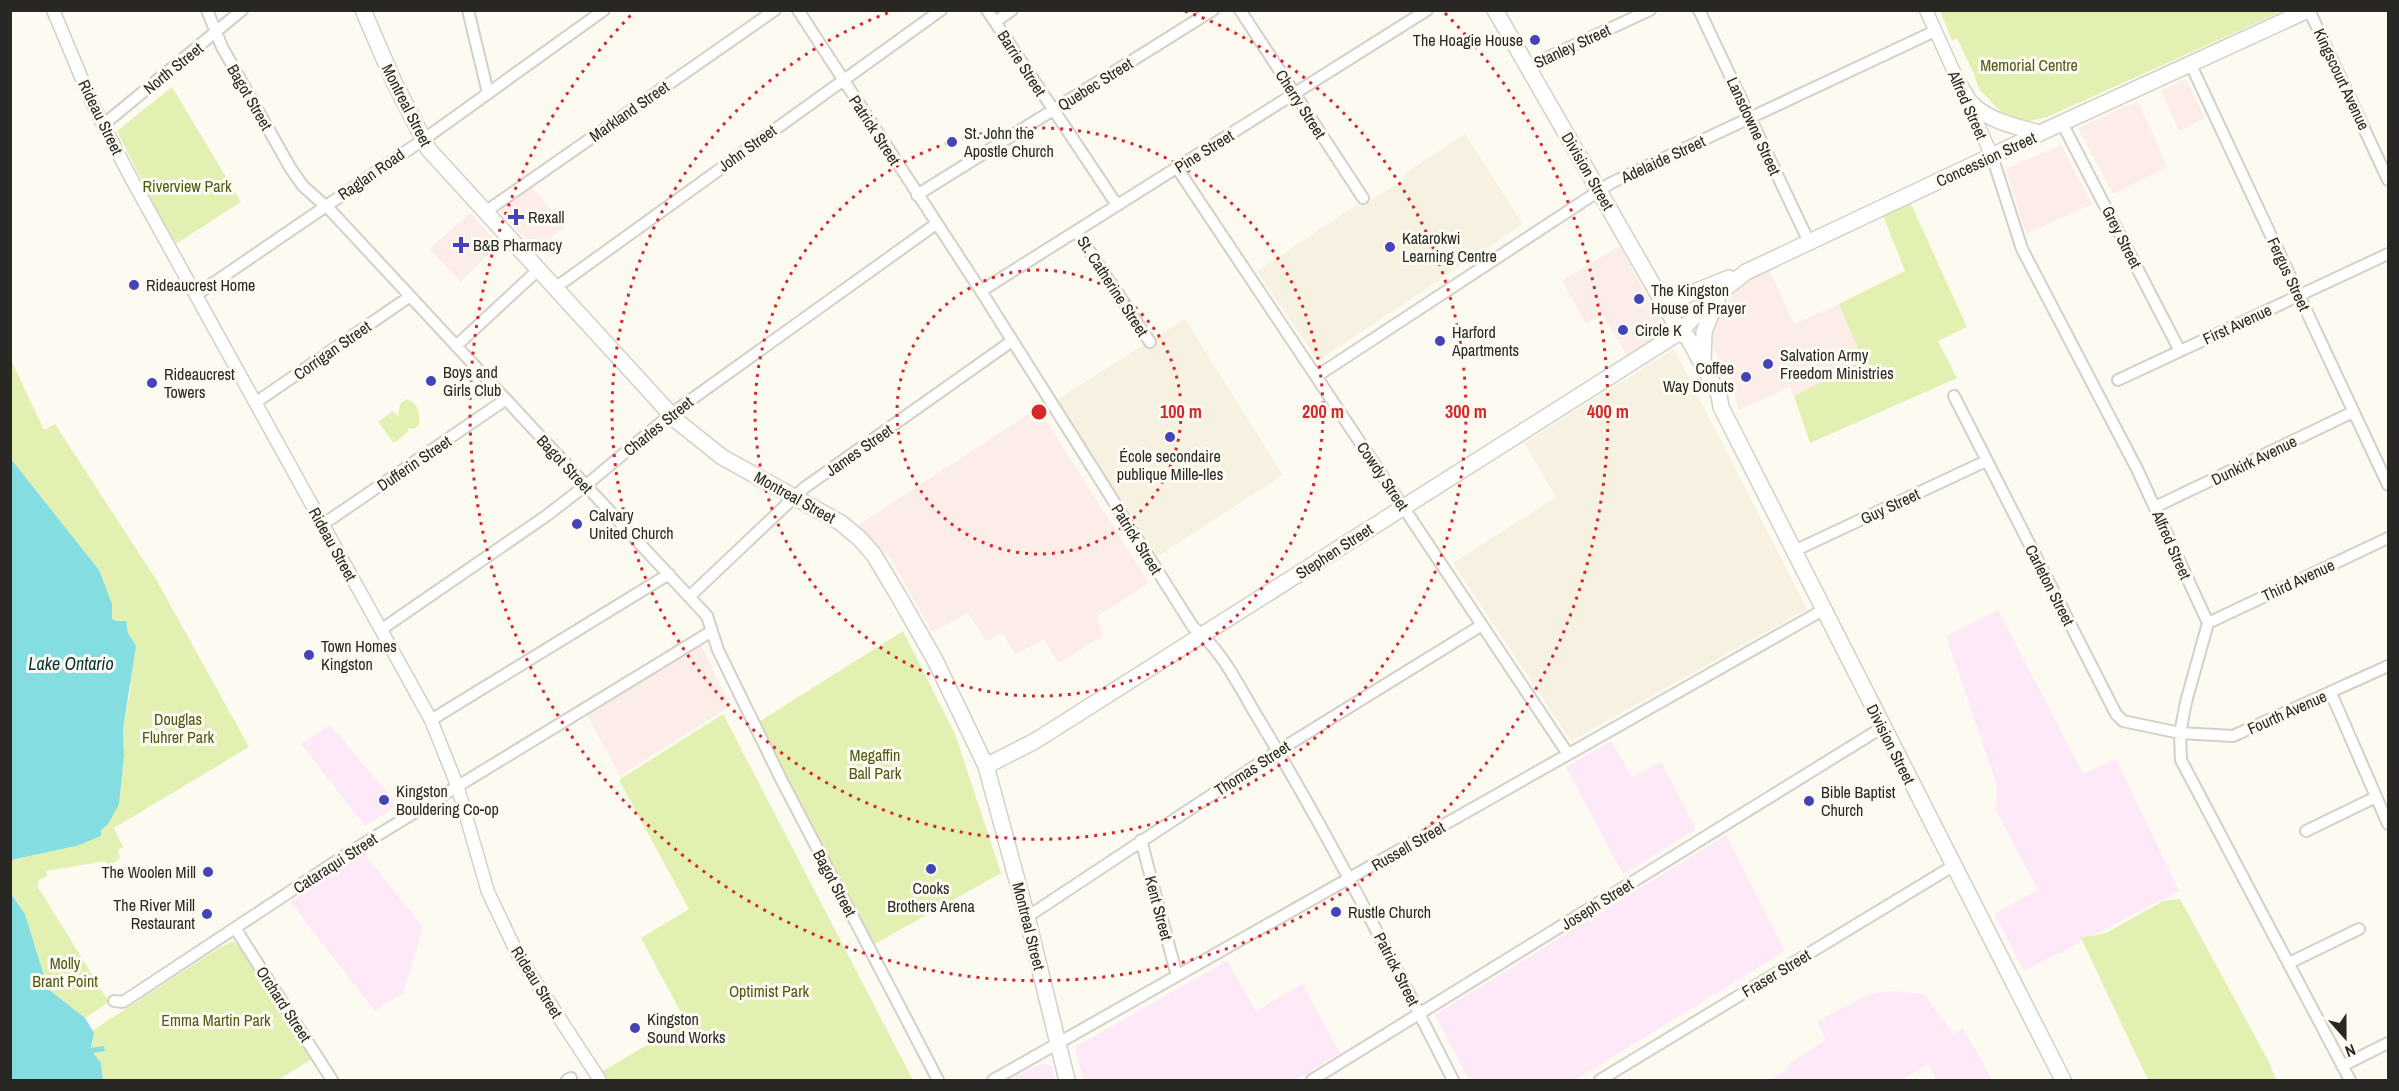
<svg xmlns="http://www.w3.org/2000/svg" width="2399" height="1091" viewBox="0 0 2399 1091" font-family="'Archivo Narrow',sans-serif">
<rect width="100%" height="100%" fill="#fdfbf1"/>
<path fill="#fcede8" d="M2186,79L2205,118L2179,131L2161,91Z
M2138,101L2167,167L2113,194L2078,128Z
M2061,145L2092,204L2026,234L2006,169Z
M531,185L564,227L536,251L499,210Z
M470,213L499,244L461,282L429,249Z
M1619,246L1665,327L1664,334L1628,357L1602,314L1586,324L1562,281Z
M1769,269L1794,324L1839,304L1863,360L1794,396L1790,387L1738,410L1732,383L1708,340L1719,313L1737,288Z
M1038,408L1149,583L1096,617L1103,636L1058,663L1044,639L1016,655L1002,633L986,641L968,613L932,632L890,558L858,525Z
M700,643L730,706L620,776L586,713Z"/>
<path fill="#fee9f9" d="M1998,610L2083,774L2116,759L2179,891L2024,971L1994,914L2038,890L1996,810L1997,786L1946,636Z
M330,725L398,805L365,826L301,744Z
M1611,741L1632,777L1661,762L1696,829L1623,874L1566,767Z
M1726,835L1785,951L1575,1080H1469L1435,1015Z
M363,852L423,927L403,993L375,1011L290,902Z
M1227,961L1256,1011L1302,984L1340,1053L1296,1080H1083L1075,1047Z
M1892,991L1924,994L1953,1034L1963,1028L1992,1080H1936L1929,1064L1902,1080H1769L1789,1069L1787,1065L1826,1040L1817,1022L1869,994Z
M1041,1064L1052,1066L1055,1080H1008Z"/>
<path fill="#f6f1e0" d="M1465,134L1523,224L1318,361L1257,271L1355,206L1368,198L1371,200L1405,179L1404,174Z
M1185,319L1283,475L1158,556L1056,400Z
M1674,349L1807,609L1571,741L1453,563L1556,497L1524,443Z"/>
<path fill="#e2f0b2" d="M1940,11H2283L2047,117L2025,122L2001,112L1979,89L1974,74L1957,38L1952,40Z
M172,87L241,202L174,245L117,131Z
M1911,204L1967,327L1938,341L1957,378L1810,443L1794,396L1863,360L1839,304L1905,271L1882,213Z
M10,358L44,430L55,424L157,581L249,747L114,828L123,847L118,850L120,858L108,868L106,861L46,871L47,876L39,880L38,887L109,1002L85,1018L48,989L25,914L11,892V860L76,846L108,823L119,803L124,756L123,729L131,686L129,679L133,644L122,620L116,621L112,619L99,570L11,459Z
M407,399C419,405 420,412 419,425L414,429L407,428L409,431L394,443L378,422L393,411L398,417L400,404Z
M903,631L955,734L1001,873L873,945L757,723Z
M723,714L913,1080H609L603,1071L686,1022L641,938L689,909L619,780Z
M2180,899L2269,1062L2276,1080H2148L2081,938L2106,933L2163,901Z
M233,941L242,949L312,1059L278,1080H103L101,1063L92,1053L104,1047L91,1049L94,1037L92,1031L219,948Z"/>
<path fill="#84dde0" d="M11,459L99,570L112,604V619L116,621H126L128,633L136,646L123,729L124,756L119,804L108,824L101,830V836L76,846L11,860Z
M10,892L25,914L48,989L85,1018L94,1033L91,1048L104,1046L105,1051L93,1053L101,1063L103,1080H11Z"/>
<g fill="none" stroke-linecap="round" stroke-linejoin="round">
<g stroke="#d3d0c7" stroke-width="14">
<path id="minor" d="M207,10L222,47L291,169L303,186L332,212L707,616L718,650L781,779L938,1080
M468,10L488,93
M798,10L981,291L1193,627C1223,650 1241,691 1261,723C1331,839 1392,960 1453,1080
M987,10L1117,205
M1240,10L1363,198
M1699,10L1809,242
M2309,10L2388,180
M995,22L1012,10
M2190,63L2388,485
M1527,67L1650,10
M2062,123L2180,351
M103,125L242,10
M1992,156L2022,249L2137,469L2208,623L2186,702L2180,733L2181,760L2350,1080
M1177,168L1568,754
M917,195L1213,10
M485,212L775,10
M1076,231L1150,342
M555,288L941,10
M981,291L1427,10
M196,295L430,135L604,10
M456,346L538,270
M1317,376L1611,183L1935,31
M2118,380L2388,254
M1954,396L2116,714L2123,721L2180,733L2233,736L2388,666
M255,403L409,297
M2155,507L2353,412
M322,525L505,400
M1794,551L1986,461
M690,596L804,488L1012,341
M2208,623L2388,538
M382,629L546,516L585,486L671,414L936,224
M2331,693L2388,824
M431,720L669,574
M2306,831L2376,797
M1141,840L1177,976
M1027,917L1278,751L1482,625
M235,928L332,1080
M2289,963L2359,929
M114,1001L123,1002L350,852L712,631
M2342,1066L2388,1043
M567,1080L571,1078
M993,1080L1823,610
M1312,1080L1883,727
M1600,1080L1953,866"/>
</g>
<g stroke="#d3d0c7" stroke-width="15">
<path id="tertiary" d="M53,10L92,103L131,178L431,720L457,785L488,892L518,955L600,1080
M1926,10L1992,156"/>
</g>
<g stroke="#d3d0c7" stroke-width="18">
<path id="secondary" d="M363,10L394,82L429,150L677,421L722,457L841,523L860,539L874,555L898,595L935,660L986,766L1027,917L1067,1080
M1495,10L1680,332L1688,338L1719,395L1721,407L2063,1080
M1960,86C1964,92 1968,101 1974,106C1992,122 2018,127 2040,133
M1660,297L1672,301L1729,278
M1703,363L1704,332L1718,297
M986,766L1035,741L1680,332L1709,301L1746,272L2040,133L2308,10"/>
</g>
<use href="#minor" stroke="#fff" stroke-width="10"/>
<use href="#tertiary" stroke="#fff" stroke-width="12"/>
<use href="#secondary" stroke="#fff" stroke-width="15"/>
</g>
<g fill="none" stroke="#d62828" stroke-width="3" stroke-dasharray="3 6">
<circle cx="1039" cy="412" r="142"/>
<circle cx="1039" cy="412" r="284"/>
<path d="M1185 11A427 427 0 1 1 893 11"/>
<path d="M1445 13A569 569 0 1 1 633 13"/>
</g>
<g fill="#4443b8" stroke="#fdfbf1" stroke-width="2">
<circle cx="1535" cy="40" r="6"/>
<circle cx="952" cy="142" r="6"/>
<path d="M513 208h6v6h6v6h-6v6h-6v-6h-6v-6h6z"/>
<path d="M458 236h6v6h6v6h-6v6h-6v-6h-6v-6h6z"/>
<circle cx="1390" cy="247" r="6"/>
<circle cx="134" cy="285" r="6"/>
<circle cx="1639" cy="299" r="6"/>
<circle cx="1623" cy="330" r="6"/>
<circle cx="1440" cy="341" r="6"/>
<circle cx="1768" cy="364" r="6"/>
<circle cx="1746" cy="377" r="6"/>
<circle cx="431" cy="381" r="6"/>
<circle cx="152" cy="383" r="6"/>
<circle cx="1170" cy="437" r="6"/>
<circle cx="577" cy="524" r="6"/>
<circle cx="309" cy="655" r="6"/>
<circle cx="384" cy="800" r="6"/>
<circle cx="1809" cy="801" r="6"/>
<circle cx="931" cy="869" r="6"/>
<circle cx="208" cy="872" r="6"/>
<circle cx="1336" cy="912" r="6"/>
<circle cx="207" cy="914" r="6"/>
<circle cx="635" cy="1028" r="6"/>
</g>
<g text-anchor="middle" stroke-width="6" stroke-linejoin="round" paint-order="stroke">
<g font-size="16" fill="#282724" stroke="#fdfbf1" text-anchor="start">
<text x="1523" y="46" text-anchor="end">The Hoagie House</text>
<text x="964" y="139">St. John the<tspan x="964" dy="18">Apostle Church</tspan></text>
<text x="528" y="223">Rexall</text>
<text x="1402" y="244">Katarokwi<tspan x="1402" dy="18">Learning Centre</tspan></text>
<text x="473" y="251">B&amp;B Pharmacy</text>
<text x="146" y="291">Rideaucrest Home</text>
<text x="1651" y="296">The Kingston<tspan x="1651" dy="18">House of Prayer</tspan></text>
<text x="1635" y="336">Circle K</text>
<text x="1452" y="338">Harford<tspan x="1452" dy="18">Apartments</tspan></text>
<text x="1780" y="361">Salvation Army<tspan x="1780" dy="18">Freedom Ministries</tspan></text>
<text x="1734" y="374" text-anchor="end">Coffee<tspan x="1734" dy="18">Way Donuts</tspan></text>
<text x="443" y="378">Boys and<tspan x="443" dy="18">Girls Club</tspan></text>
<text x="164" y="380">Rideaucrest<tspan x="164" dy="18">Towers</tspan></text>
<text x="1170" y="462" text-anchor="middle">École secondaire<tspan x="1170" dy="18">publique Mille-Iles</tspan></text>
<text x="589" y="521">Calvary<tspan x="589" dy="18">United Church</tspan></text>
<text x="321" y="652">Town Homes<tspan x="321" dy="18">Kingston</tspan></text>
<text x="396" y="797">Kingston<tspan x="396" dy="18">Bouldering Co-op</tspan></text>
<text x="1821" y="798">Bible Baptist<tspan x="1821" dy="18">Church</tspan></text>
<text x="196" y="878" text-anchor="end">The Woolen Mill</text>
<text x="931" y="894" text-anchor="middle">Cooks<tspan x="931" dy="18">Brothers Arena</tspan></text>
<text x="195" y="911" text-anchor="end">The River Mill<tspan x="195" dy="18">Restaurant</tspan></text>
<text x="1348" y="918">Rustle Church</text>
<text x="647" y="1025">Kingston<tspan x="647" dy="18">Sound Works</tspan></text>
</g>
<g font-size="16" fill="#282724" stroke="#fdfbf1">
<text transform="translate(1572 46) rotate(-25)" y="6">Stanley Street</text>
<text transform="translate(1022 63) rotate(57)" y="6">Barrie Street</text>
<text transform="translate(173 68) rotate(-39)" y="6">North Street</text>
<text transform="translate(2342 79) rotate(65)" y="6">Kingscourt Avenue</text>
<text transform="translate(1095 84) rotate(-32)" y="6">Quebec Street</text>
<text transform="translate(250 97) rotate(60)" y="6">Bagot Street</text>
<text transform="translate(1301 104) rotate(57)" y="6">Cherry Street</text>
<text transform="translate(407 105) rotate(63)" y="6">Montreal Street</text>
<text transform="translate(1968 105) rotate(66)" y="6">Alfred Street</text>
<text transform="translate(629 111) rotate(-35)" y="6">Markland Street</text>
<text transform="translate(101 117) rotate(64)" y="6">Rideau Street</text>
<text transform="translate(1754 126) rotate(65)" y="6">Lansdowne Street</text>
<text transform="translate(875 130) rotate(57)" y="6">Patrick Street</text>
<text transform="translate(747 148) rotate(-36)" y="6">John Street</text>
<text transform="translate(1204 151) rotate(-32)" y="6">Pine Street</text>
<text transform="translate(1663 159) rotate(-25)" y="6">Adelaide Street</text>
<text transform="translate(1986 159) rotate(-25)" y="6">Concession Street</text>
<text transform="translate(1588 171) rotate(60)" y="6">Division Street</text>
<text transform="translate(371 174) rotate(-35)" y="6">Raglan Road</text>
<text transform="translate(2122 237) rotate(63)" y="6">Grey Street</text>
<text transform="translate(2289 274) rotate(65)" y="6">Fergus Street</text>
<text transform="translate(1113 286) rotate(57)" y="6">St. Catherine Street</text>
<text transform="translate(2237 324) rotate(-25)" y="6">First Avenue</text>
<text transform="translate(332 350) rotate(-35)" y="6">Corrigan Street</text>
<text transform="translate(658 426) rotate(-39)" y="6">Charles Street</text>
<text transform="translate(859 450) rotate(-35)" y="6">James Street</text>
<text transform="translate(2254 460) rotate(-26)" y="6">Dunkirk Avenue</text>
<text transform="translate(414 463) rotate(-34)" y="6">Dufferin Street</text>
<text transform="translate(565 464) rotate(47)" y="6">Bagot Street</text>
<text transform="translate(1383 476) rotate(56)" y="6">Cowdy Street</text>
<text transform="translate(795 497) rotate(29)" y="6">Montreal Street</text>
<text transform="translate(1890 506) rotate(-25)" y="6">Guy Street</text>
<text transform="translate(1137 539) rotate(58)" y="6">Patrick Street</text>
<text transform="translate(333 544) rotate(61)" y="6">Rideau Street</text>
<text transform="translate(2172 545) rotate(66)" y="6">Alfred Street</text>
<text transform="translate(1334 551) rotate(-33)" y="6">Stephen Street</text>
<text transform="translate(2298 580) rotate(-25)" y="6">Third Avenue</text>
<text transform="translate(2050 585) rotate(63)" y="6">Carleton Street</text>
<text transform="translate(2287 712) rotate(-24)" y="6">Fourth Avenue</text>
<text transform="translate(1891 744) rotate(63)" y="6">Division Street</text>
<text transform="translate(1252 768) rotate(-33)" y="6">Thomas Street</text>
<text transform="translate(1408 846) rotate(-30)" y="6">Russell Street</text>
<text transform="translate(335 863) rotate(-33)" y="6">Cataraqui Street</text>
<text transform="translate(835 883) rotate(62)" y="6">Bagot Street</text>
<text transform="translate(1597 904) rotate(-32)" y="6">Joseph Street</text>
<text transform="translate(1159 908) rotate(75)" y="6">Kent Street</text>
<text transform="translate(1029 926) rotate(76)" y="6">Montreal Street</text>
<text transform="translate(1397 969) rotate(63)" y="6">Patrick Street</text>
<text transform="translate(1776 973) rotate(-31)" y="6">Fraser Street</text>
<text transform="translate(537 982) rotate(58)" y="6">Rideau Street</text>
<text transform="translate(284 1004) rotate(57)" y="6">Orchard Street</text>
</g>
<g font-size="16" fill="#4f5912" stroke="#fdfbf1">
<text x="2029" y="71">Memorial Centre</text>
<text x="187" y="192">Riverview Park</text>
<text x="178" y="725">Douglas<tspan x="178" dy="18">Fluhrer Park</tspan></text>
<text x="875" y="761">Megaffin<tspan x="875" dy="18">Ball Park</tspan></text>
<text x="65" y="969">Molly<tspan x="65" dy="18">Brant Point</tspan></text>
<text x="769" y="997">Optimist Park</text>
<text x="216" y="1026">Emma Martin Park</text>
</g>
<g font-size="18" font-style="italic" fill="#053234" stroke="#fdfbf1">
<text x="71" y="670">Lake Ontario</text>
</g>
</g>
<circle cx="1039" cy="412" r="9" fill="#d62828" stroke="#fdfbf1" stroke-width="3"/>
<g font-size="18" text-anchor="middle" font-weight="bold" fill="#d62828" stroke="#fdfbf1" stroke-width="6" stroke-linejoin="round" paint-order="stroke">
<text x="1181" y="418">100 m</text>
<text x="1323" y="418">200 m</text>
<text x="1466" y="418">300 m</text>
<text x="1608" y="418">400 m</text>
</g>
<rect width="2399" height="1091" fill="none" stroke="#282724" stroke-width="24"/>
<g transform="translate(2345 1037) rotate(159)" stroke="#fdfbf1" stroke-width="4.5" paint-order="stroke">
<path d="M0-4.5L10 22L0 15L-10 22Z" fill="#282724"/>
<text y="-9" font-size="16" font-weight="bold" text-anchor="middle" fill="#282724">N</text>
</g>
</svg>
